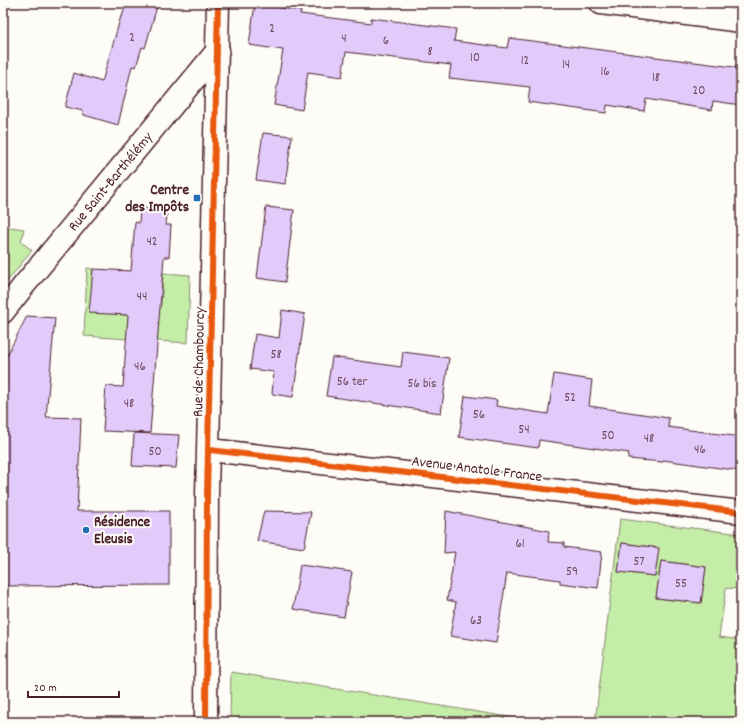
<svg xmlns="http://www.w3.org/2000/svg" width="744" height="725" viewBox="0 0 744 725" font-family="Dekko,sans-serif">
<rect width="100%" height="100%" fill="#fdfcf7"/>
<filter id="ink" filterUnits="userSpaceOnUse"><feTurbulence type="fractalNoise" baseFrequency=".025" numOctaves="2"/><feDisplacementMap in="SourceGraphic" scale="8" xChannelSelector="R" yChannelSelector="G"/><feConvolveMatrix kernelMatrix="1 2 1 2 8 2 1 2 1" color-interpolation-filters="sRGB"/></filter>
<g filter="url(#ink)">
<path fill="#c4eda8" stroke="#87866a" fill-rule="evenodd" d="M11,227L24,229L21,242L32,250L6,283L3,281V233Z
M87,268L93,269L92,282L122,315L154,317L155,305H161L163,273L190,275L188,343L84,336Z
M620,519L741,534V589L726,588L719,637L741,640V722H595ZM622,543L658,548L655,576L618,572ZM661,561L706,567L701,603L656,598Z
M231,672L540,722H230Z"/>
<path fill="#e2cbfb" stroke="#4a1f2b" d="M126,3H158L145,48L142,47L136,67L132,66L118,125L84,115L83,111L65,107L74,73L102,82L121,16L122,17Z
M255,4L301,11L300,14L371,23V18L456,29L454,41L507,48L509,38L741,68V105L713,101L712,110L646,99L644,111L607,105L606,113L528,102L530,87L449,78L451,65L346,52L342,77L308,72L302,110L274,105L283,50L249,45Z
M263,133L292,136L285,184L256,180Z
M266,207L294,210L285,282L257,278Z
M140,208L167,211L166,225H171L169,257H164L150,433L103,431L106,386L123,387L128,315L89,313L93,269L131,271L135,222L139,223Z
M282,310L305,314L293,397L272,394L274,372L250,369L255,334L279,338Z
M27,316L55,318L46,417L81,418L77,511H169V585L3,586V363Z
M403,352L449,358L441,413L326,396L332,357L401,367Z
M554,374L592,380L589,406L669,418L668,427L741,437V471L663,460V462L628,459L629,453L539,440L538,448L459,437L465,396L497,400L496,406L548,414Z
M134,433L179,435L176,468L132,466Z
M264,511L311,512L304,548L257,541Z
M446,511L549,531L548,542L564,543V547L602,552L598,588L560,583V580L507,573L496,643L450,636L456,602L447,600L455,552L444,553Z
M622,543L659,548L655,576L618,572Z
M661,561L706,567L701,603L656,598Z
M300,565L352,572L344,617L293,609Z"/>
<g fill="none" stroke-linecap="round" stroke-linejoin="round">
<g stroke="#4a1f2b" stroke-width="25">
<g id="minor">
<path d="M601,3L741,21"/>
<path id="s1" d="M3,312L25,284L218,50"/>
<path d="M210,450L741,512"/>
</g>
</g>
<g stroke="#4a1f2b" stroke-width="25">
<path id="tertiary" d="M206,722L207,495L218,3"/>
</g>
<use href="#minor" stroke="#fdfcf7" stroke-width="22"/>
<use href="#tertiary" stroke="#fdfcf7" stroke-width="22"/>
<g stroke="#fdfcf7" stroke-width="8">
<path id="cycleway" d="M210,450L741,512
M206,722L207,495L218,3"/>
</g>
<use href="#cycleway" stroke="#e8590c" stroke-width="6"/>
</g>
</g>
<g fill="#1f6fb2" stroke="#fdfcf7" stroke-width="1.5">
<rect x="193" y="194" width="8" height="8" rx="2"/>
<circle cx="86" cy="530" r="4"/>
</g>
<g text-anchor="middle" stroke-width="4" stroke-linejoin="round" paint-order="stroke">
<g font-size="13" fill="#704a5f">
<text x="272" y="32">2</text>
<text x="132" y="41">2</text>
<text x="344" y="42">4</text>
<text x="386" y="44">6</text>
<text x="430" y="55">8</text>
<text x="475" y="61">10</text>
<text x="525" y="64">12</text>
<text x="566" y="68">14</text>
<text x="605" y="75">16</text>
<text x="656" y="81">18</text>
<text x="699" y="94">20</text>
<text x="152" y="245">42</text>
<text x="142" y="300">44</text>
<text x="276" y="358">58</text>
<text x="140" y="370">46</text>
<text x="352" y="385">56 ter</text>
<text x="422" y="387">56 bis</text>
<text x="570" y="401">52</text>
<text x="129" y="407">48</text>
<text x="479" y="418">56</text>
<text x="524" y="433">54</text>
<text x="608" y="439">50</text>
<text x="649" y="442">48</text>
<text x="700" y="453">46</text>
<text x="155" y="455">50</text>
<text x="520" y="547">61</text>
<text x="639" y="565">57</text>
<text x="572" y="575">59</text>
<text x="681" y="587">55</text>
<text x="476" y="624">63</text>
</g>
<g font-size="15" fill="#4a1f2b" stroke="#fdfcf7">
<text dy="5" stroke="none"><textPath href="#s1" startOffset="169">Rue Saint-Barthélémy</textPath></text>
<text transform="translate(198 362) rotate(-89)" y="5">Rue de Chambourcy</text>
<text transform="translate(477 468) rotate(7)" y="5">Avenue Anatole France</text>
</g>
<g font-size="15" font-weight="bold" fill="#4a1f2b" stroke="#fdfcf7" text-anchor="end">
<text x="189" y="194">Centre<tspan x="189" dy="17">des Impôts</tspan></text>
<text x="94" y="526" text-anchor="start">Résidence<tspan x="94" dy="17">Eleusis</tspan></text>
</g>
</g>
<rect width="744" height="725" fill="none" stroke="#fdfcf7" stroke-width="16"/>
<rect x="8" y="8" width="728" height="709" fill="none" stroke="#4a1f2b" stroke-width="1.5" filter="url(#ink)"/>
<path d="M28 691v6h91v-6" fill="none" stroke="#4a1f2b" stroke-width="2"/>
<text x="34" y="691" font-size="12" fill="#4a1f2b" stroke="#fdfcf7" stroke-width="3" paint-order="stroke">20 m</text>
</svg>
